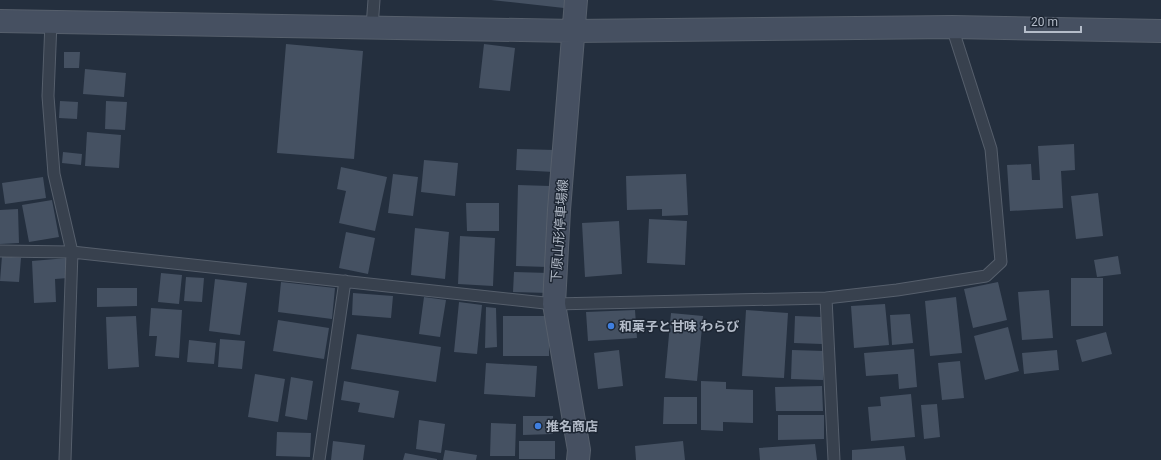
<svg xmlns="http://www.w3.org/2000/svg" width="1161" height="460" viewBox="0 0 1161 460" font-family="Roboto,'Noto Sans JP',sans-serif">
<rect width="100%" height="100%" fill="#242f3e"/>
<path fill="#455162" d="M491,0H564V8Z
M286,44L363,51L354,159L277,153Z
M484,44L515,48L510,91L479,88Z
M64,52H80L79,68H64Z
M85,69L126,73L124,97L83,94Z
M60,101L78,102L77,119L59,118Z
M106,101L127,102L125,130L105,129Z
M87,132L121,135L119,168L85,166Z
M1074,144L1075,170L1061,171L1063,208L1010,211L1007,165L1031,164L1032,180H1040L1038,146Z
M517,149L555,150L554,172L516,170Z
M63,152L82,154L81,165L62,163Z
M424,160L458,163L455,196L421,192Z
M341,167L387,177L375,231L339,223L346,191L337,189Z
M393,174L418,177L413,216L388,213Z
M686,174L688,215L662,216V209L627,210L626,176Z
M43,177L46,198L5,204L2,183Z
M518,185L550,186L548,267L516,266Z
M1098,193L1103,236L1076,239L1071,196Z
M52,200L59,237L29,242L22,205Z
M466,203H499V231H467Z
M18,209L19,243L0,244V210Z
M649,219L687,221L685,265L647,263Z
M619,221L622,274L585,277L582,223Z
M415,228L449,232L445,279L411,275Z
M346,232L375,238L368,274L339,268Z
M460,236L495,238L493,286L458,284Z
M2,256L21,258L19,282L0,281Z
M1118,256L1121,274L1097,277L1094,260Z
M67,258L68,278L55,279L56,302L34,303L32,261Z
M514,272L549,273V293L513,292Z
M161,273L182,275L179,304L158,302Z
M186,277L204,278L202,302L184,301Z
M1071,278H1103V326H1071Z
M215,279L247,283L240,335L209,331Z
M281,282L335,288L332,319L278,312Z
M998,282L1007,320L973,328L964,289Z
M97,288H137V306L97,307Z
M1049,290L1053,338L1022,340L1018,292Z
M353,293L393,296L391,318L352,315Z
M424,297L446,300L440,337L419,334Z
M956,297L962,353L930,356L925,301Z
M459,302L482,305L477,354L454,352Z
M885,304L889,345L854,348L851,306Z
M486,307L496,308L497,347L485,348Z
M151,308L182,310L179,358L155,356L157,336H149Z
M635,310L637,338L588,341L586,312Z
M746,310L788,313L784,378L742,376Z
M671,313L703,316L697,381L665,378Z
M910,314L913,343L892,345L890,315Z
M136,316L139,367L108,369L106,317Z
M503,316H549V356H503Z
M795,316L822,317V344L794,343Z
M278,320L329,328L324,359L273,351Z
M1008,327L1019,371L985,380L974,336Z
M1106,332L1112,354L1082,362L1076,340Z
M357,334L441,347L436,382L351,369Z
M220,339L245,341L242,369L218,367Z
M189,340L216,343L214,364L187,362Z
M914,349L917,387L899,389L898,374L866,376L864,353Z
M619,350L623,386L598,389L594,353Z
M792,350L824,351L823,380L791,379Z
M1057,350L1059,370L1024,374L1022,353Z
M960,361L964,398L942,400L938,363Z
M486,363L537,366L535,397L484,394Z
M255,374L285,379L278,422L248,417Z
M291,377L313,381L307,420L285,416Z
M344,381L399,391L394,418L358,412L360,403L341,400Z
M701,381L726,382V389L753,390V423L723,422V431L701,430Z
M822,386L823,411H776L775,387Z
M911,394L915,437L871,441L868,407L881,406L880,397Z
M664,397H697V424H663Z
M937,404L940,437L924,439L921,405Z
M778,415H824V439L778,440Z
M523,416H553V434L523,435Z
M419,420L445,424L441,453L416,449Z
M491,423L516,424L515,456H490Z
M277,432L311,433L310,457L276,456Z
M333,441L365,445L363,460H331Z
M519,441H555V459H519Z
M683,441L685,460H636L635,446Z
M815,444L817,460H760L759,448Z
M904,446L906,460H852V450Z
M445,450L477,455L476,460H443Z
M405,453L437,459V460H403Z"/>
<g fill="none" stroke-linecap="round" stroke-linejoin="round">
<g stroke="#565f6c" stroke-width="13">
<path id="lane" d="M51,22L48,96L54,174L72,252L65,460
M372,27L374,0
M0,251L72,252L554,304L826,298L897,290L986,276L1001,262L991,149L952,27
M826,298L834,460
M319,460L345,281"/>
</g>
<g stroke="#565f6c" stroke-width="24">
<path id="secondary" d="M576,0L559,210L554,304L579,450L578,460
M0,21L574,31L952,27L1161,31"/>
</g>
<use href="#lane" stroke="#38414e" stroke-width="11"/>
<use href="#secondary" stroke="#465061" stroke-width="22"/>
</g>
<g fill="#3f7fe0" stroke="#1d2633" stroke-width="1.5">
<circle cx="611" cy="326" r="4"/>
<circle cx="538" cy="426" r="4"/>
</g>
<g text-anchor="middle" stroke-width="3" stroke-linejoin="round" paint-order="stroke">
<g font-size="13" fill="#b4bcc9" stroke="#1d2633">
<text transform="translate(559 231) rotate(-86)" y="5">下原山形停車場線</text>
</g>
<g font-size="13" font-weight="bold" fill="#b4bcc9" stroke="#1d2633" text-anchor="start">
<text x="619" y="331">和菓子と甘味 わらび</text>
<text x="546" y="431">推名商店</text>
</g>
</g>
<path d="M1025 26v6h56v-6" fill="none" stroke="#b4bcc9" stroke-width="2"/>
<text x="1031" y="26" font-size="12" fill="#b4bcc9" stroke="#1d2633" stroke-width="3" paint-order="stroke">20 m</text>
</svg>
